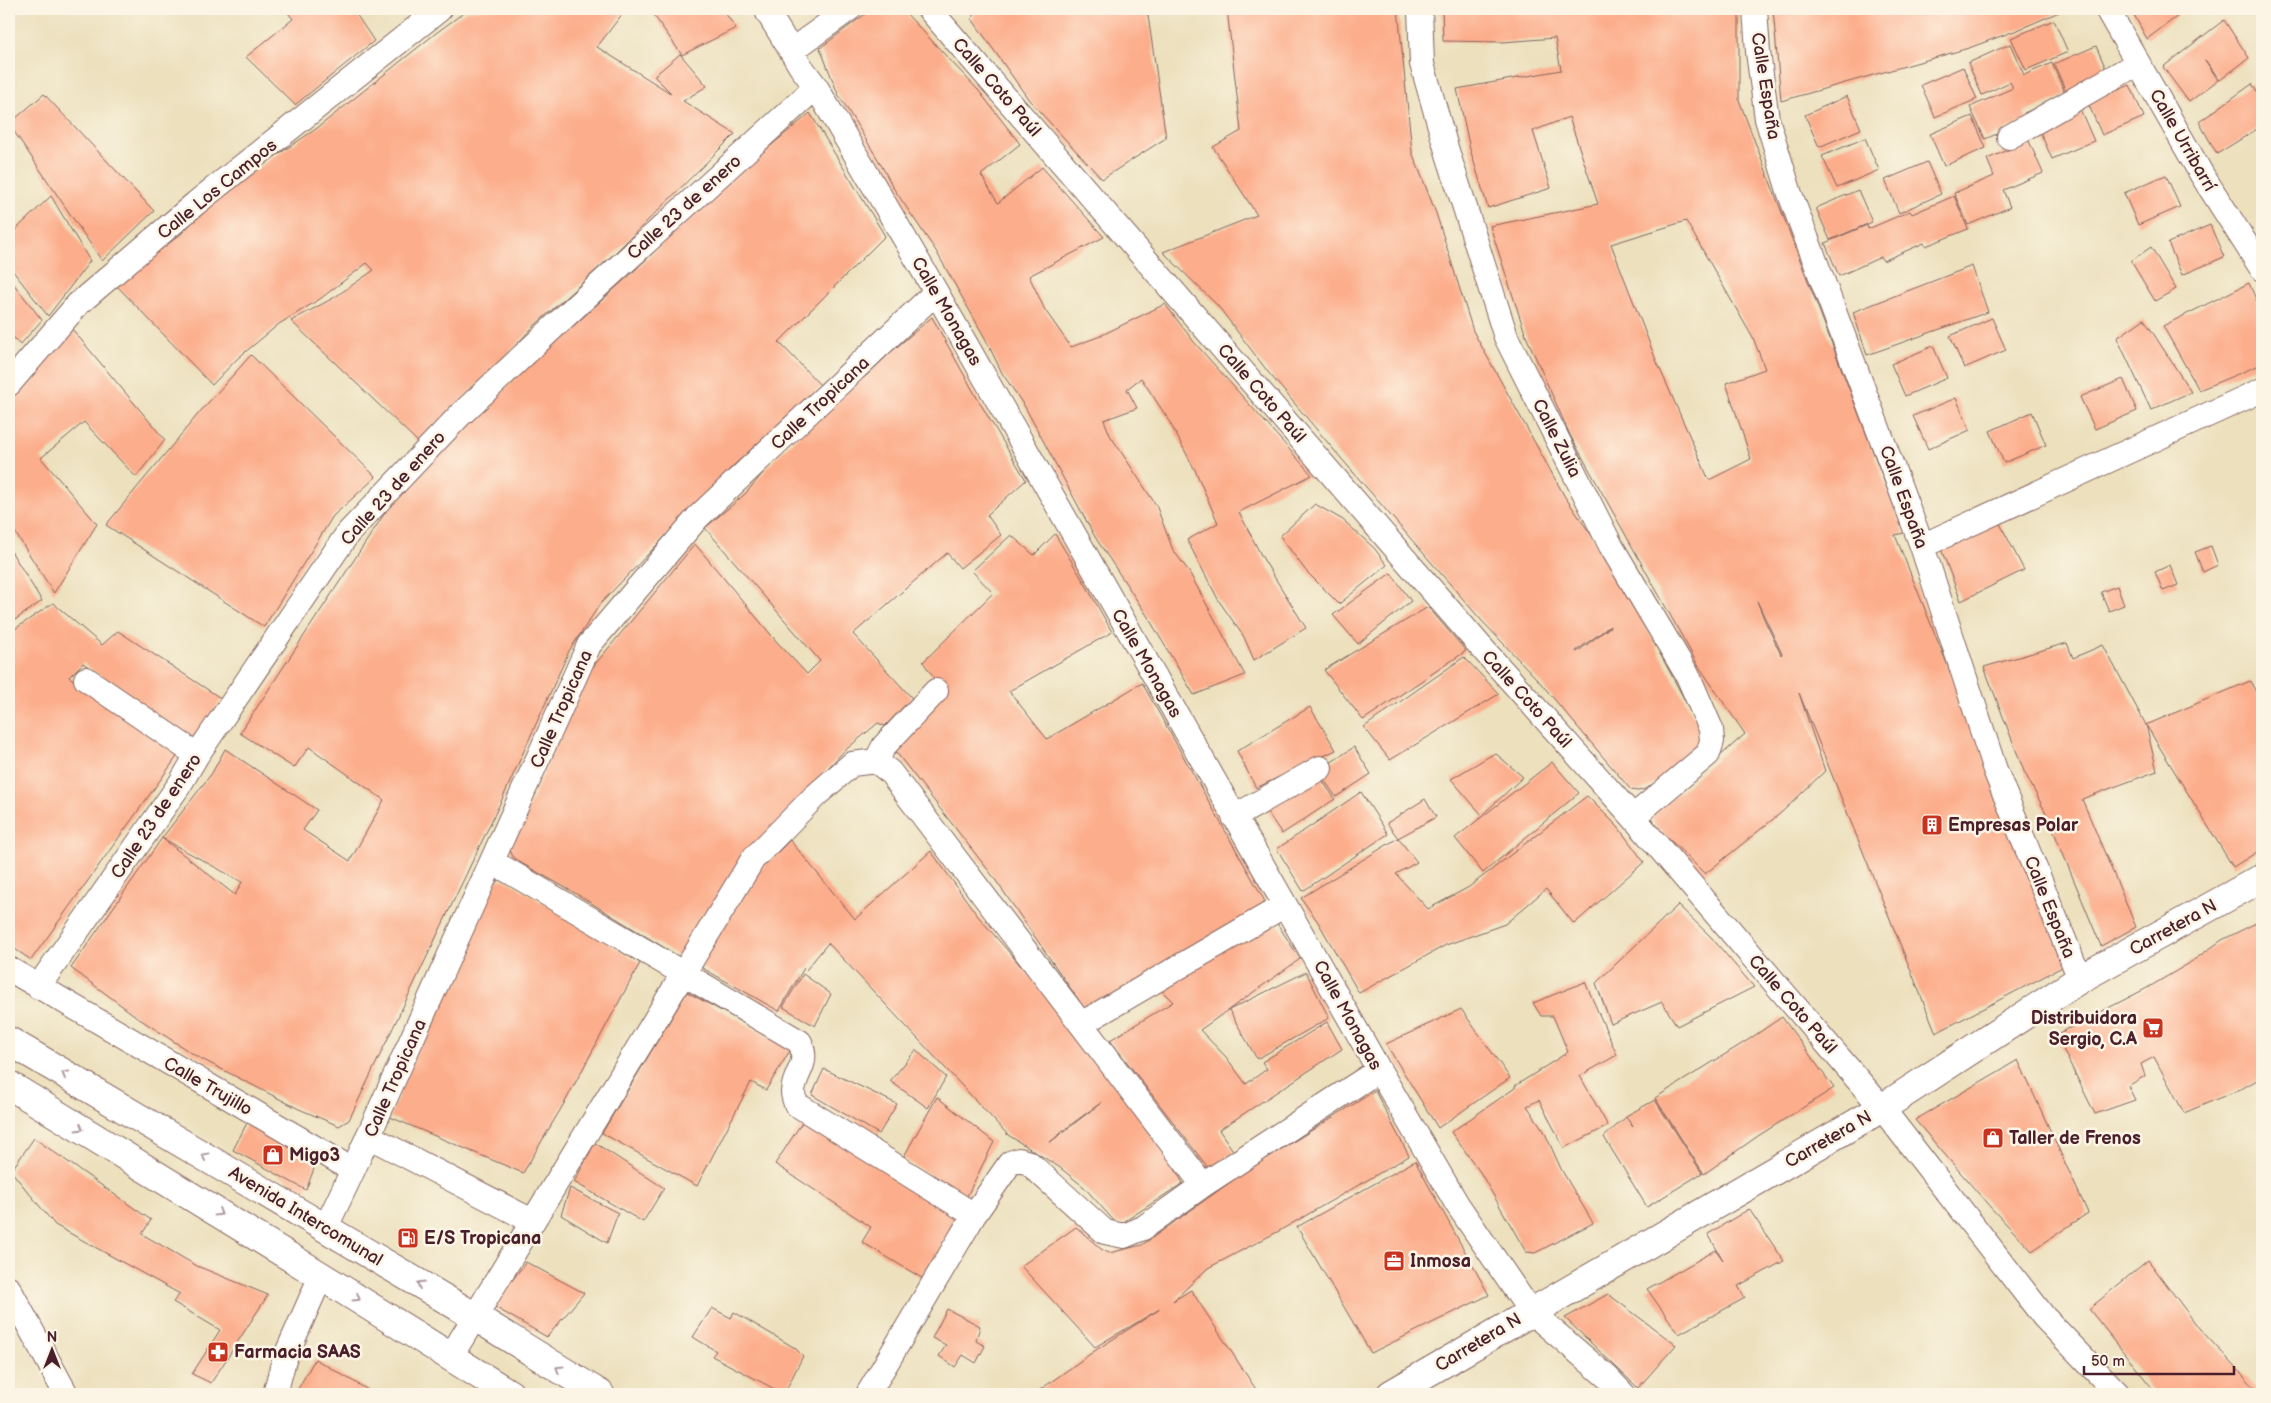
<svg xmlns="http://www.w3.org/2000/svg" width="2271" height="1403" viewBox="0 0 2271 1403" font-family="'Balsamiq Sans',sans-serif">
<rect width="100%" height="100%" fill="#fcf5e5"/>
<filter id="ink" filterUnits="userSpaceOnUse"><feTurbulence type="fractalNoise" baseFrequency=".02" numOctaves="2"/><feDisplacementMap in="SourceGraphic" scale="10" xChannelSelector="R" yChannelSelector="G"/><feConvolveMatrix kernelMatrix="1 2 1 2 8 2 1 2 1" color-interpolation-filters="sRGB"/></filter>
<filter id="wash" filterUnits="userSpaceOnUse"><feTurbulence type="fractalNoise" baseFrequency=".0096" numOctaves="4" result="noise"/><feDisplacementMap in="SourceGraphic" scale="20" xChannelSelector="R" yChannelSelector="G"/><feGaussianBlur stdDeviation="1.12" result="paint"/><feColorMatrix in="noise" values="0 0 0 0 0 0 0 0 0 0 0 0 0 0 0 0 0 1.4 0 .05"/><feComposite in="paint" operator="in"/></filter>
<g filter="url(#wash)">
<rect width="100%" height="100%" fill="#ece0bd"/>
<g id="blocks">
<path fill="#fcad8b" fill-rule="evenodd" d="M285,9H358L354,11L374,41L295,105L246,57L293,19Z
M491,9H626L597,47L672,94L654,76L680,54L707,86L683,101L735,134L614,254L534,326L495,367L418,442L291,321L335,297L374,270L367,263L320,299L279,324L238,358L212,385L117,286L148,259L180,235L222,192L316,129L436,33L466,11Z
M722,9L736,28L682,55L653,14L666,11Z
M872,9H902L979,91L1020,144L981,175L998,203L1042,167L1104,237L1029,276L1045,310L1071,347L1098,337L1165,304L1194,342L1312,475L1239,512L1262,557L1306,628L1254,660L1244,637L1219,601L1187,540L1218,523L1196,472L1168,419L1141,378L1127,389L1137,408L1104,420L1110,435L1156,505L1173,550L1188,570L1245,675L1194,695L1148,617L1095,537L1025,407L1002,373L985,338L936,251L894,189L879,161L838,94L820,48Z
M975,9H1147L1166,138L1102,179L1029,100L972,19Z
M1227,9H1398L1412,152L1436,213L1473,331L1565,497L1605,555L1636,608L1699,727L1702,736L1700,747L1648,788L1638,791L1631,790L1538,680L1482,621L1334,450L1268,372L1218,306L1163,252L1257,215L1213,147L1241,131ZM1610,626V627L1577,652L1576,651Z
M1442,9H1739V100L1904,533L1895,535L2068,964L1936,1033L1799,693L1825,771L1782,812L1705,874L1655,825L1652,816L1745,734L1698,665L1570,435L1526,336L1490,226L1598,204L1569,117L1533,131L1551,188L1488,208L1470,149L1457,89L1561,70L1555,38L1503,42L1443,41ZM1686,221L1754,340L1765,369L1726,383L1751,459L1709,480L1656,360L1611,244ZM1757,601L1782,654L1781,655L1765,621Z
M1773,9H2066L2020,29L1969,48L1781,101Z
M2131,9H2187L2147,39Z
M2054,20L2068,52L2026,70L2011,38Z
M2224,20L2249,58L2220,80L2205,60L2218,80L2189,102L2163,67Z
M2010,44L2024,75L2052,63L2066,95L2024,113L2027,121L1985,139L1970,107L2013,88L2010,82L1982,95L1968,63Z
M2096,46L2110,78L2068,96L2054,64Z
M1963,67L1977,99L1935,117L1921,85Z
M2252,84L2262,101V126L2217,154L2199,122Z
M2130,85L2144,117L2102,135L2088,103Z
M44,94L154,211L102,261L9,124Z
M1847,96L1861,129L1819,147L1805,115Z
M2080,109L2094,141L2052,159L2038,127Z
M810,113L885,236L779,342L821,386L732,467L600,604L569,651L505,793L349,1120L339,1126L299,1109L196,1056L141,1020L71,968L162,838L212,773L225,749L317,810L303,830L350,861L384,800L309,747L294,768L240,733L404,484L449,443L496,396L632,273L720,188ZM162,838L242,882L235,895Z
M1972,116L1986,148L1944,166L1930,134Z
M1865,138L1879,170L1837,188L1822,156Z
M2029,141L2043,173L2003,190L2010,207L1968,225L1954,193L1994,176L1987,159Z
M1927,162L1941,194L1899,213L1885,180Z
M2166,175L2180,207L2138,225L2124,193Z
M1858,190L1872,222L1830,240L1816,208Z
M51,196L90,261L48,316L9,266V236Z
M1954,196L1968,229L1926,246L1924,243L1883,261L1881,257L1839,276L1825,243L1867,225L1868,229L1910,211L1912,214Z
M2210,225L2224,257L2182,275L2168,243Z
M2151,247L2176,289L2155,301L2131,261Z
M1972,266L1988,312L1867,355L1853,312Z
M9,278L42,320L20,345L9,332Z
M2249,283L2262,313V364L2199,390L2163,326Z
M932,317L977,398L1026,480L987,515L1001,535L960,568L947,553L853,634L912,698L885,726L878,723L843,752L793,806L681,958L575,893L521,863L513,857L510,850L587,674L695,544L777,642L807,674L820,661L705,528L745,494L776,458L833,402L867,375L891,352Z
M1992,318L2006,350L1964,368L1950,336Z
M2144,319L2191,392L2151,410L2117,338Z
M72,329L165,440L136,477L84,422L41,458L97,524L54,593L9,523V399Z
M1933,346L1947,378L1905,396L1891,364Z
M251,355L376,477L333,516L264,627L106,525L199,413Z
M2123,379L2137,411L2095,429L2080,397Z
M1956,398L1970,430L1928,449L1913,416Z
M2032,412L2046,445L2004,463L1990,431Z
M1315,504L1343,520L1374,548L1387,565L1339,604L1306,571L1280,536Z
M1995,514L2024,570L1961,601L1939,544Z
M1055,534L1087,587L1112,632L1009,691L1047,739L1142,683L1267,905L1089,1015L992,875L892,747L944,693L923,662L993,593L972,571L1011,535L1034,555Z
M2211,546L2218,565L2203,572L2195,552Z
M9,548L42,601L9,624Z
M2170,565L2178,585L2163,591L2155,572Z
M1391,573L1411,601L1358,644L1333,615Z
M2117,586L2124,605L2109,611L2101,592Z
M53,603L102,645L118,631L222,699L191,741L83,663L69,677L181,751L31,960L9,945V633Z
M1428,607L1466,651L1363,720L1324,670Z
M2067,643L2073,658L2103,645L2146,725L2157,771L2082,799L2136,927L2101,946L2047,815L2024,771L1984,667Z
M1464,657L1499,694L1390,760L1364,727Z
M2250,681L2262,703V849L2233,867L2146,725Z
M1310,707L1336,750L1256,788L1237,751Z
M1354,747L1371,774L1336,797L1318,771Z
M1495,753L1523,777L1482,815L1451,779Z
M1552,762L1579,793L1483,873L1455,838Z
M1317,773L1335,799L1282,834L1264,807Z
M1361,792L1388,834L1303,891L1277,849Z
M1587,796L1618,827L1644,862L1574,924L1546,889L1505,924L1446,945L1359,993L1318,922L1301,898L1398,838L1417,862L1396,874L1428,909L1469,887Z
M1425,799L1436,817L1398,838L1387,823Z
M790,840L855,919L931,851L977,915L1062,1014L1156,1136L1183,1183L1122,1223H1116L1084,1187L1059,1167L1008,1135L828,943L806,970L804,968L779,1011L697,965L755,875ZM1102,1102L1049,1143L1073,1123Z
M500,879L506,880L640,963L566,1100L523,1173L390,1117L414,1057L495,883Z
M1678,905L1711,937L1754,987L1677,1026L1662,1002L1611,1024L1596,983Z
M1273,917L1300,959L1200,1030L1226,1057L1246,1084L1267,1069L1262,1062L1327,1022L1342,1049L1219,1130L1234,1152L1209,1169L1110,1040L1173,1002L1159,988Z
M2262,920V1077L2243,1088L2184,1113L2154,1057L2141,1064L2145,1076L2128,1086L2135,1100L2095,1114L2056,1035L2149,987L2188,964L2222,940Z
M1306,972L1329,1018L1257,1059L1229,1010Z
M803,974L831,994L815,1026L783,1007Z
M1585,982L1617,1055L1580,1076L1608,1126L1564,1148L1539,1100L1527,1106L1544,1131L1561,1169L1593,1223L1535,1253L1526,1252L1480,1172L1451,1132L1515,1088V1086L1568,1052L1553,1016H1541L1533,1003Z
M687,992L791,1049L766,1090L751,1082L697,1186L602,1133Z
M1461,1009L1510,1078L1438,1128L1386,1044Z
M1782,1017L1834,1088L1758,1136L1704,1174L1655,1098L1748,1040Z
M916,1050L946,1077L928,1108L890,1081Z
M2018,1060L2088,1213L2032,1251L1991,1208L1915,1120Z
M824,1069L897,1104L879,1134L812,1095Z
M1375,1091L1409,1156L1279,1231L1208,1268L1173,1301L1191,1290L1259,1394H1034L1093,1352L1160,1309L1095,1347L1021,1266L1076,1227L1101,1249L1109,1253L1142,1245L1243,1173Z
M937,1097L994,1142L966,1198L903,1158Z
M1655,1100L1702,1173L1647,1207L1604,1137L1626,1117L1633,1127L1626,1116Z
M805,1118L959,1215L925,1280L862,1242L871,1227L775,1164Z
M248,1121L312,1159L315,1166L306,1190L233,1150Z
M34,1138L151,1220L142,1234L197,1266L268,1295L211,1383L192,1374L220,1330L173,1302L180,1294L55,1225L11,1171Z
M595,1143L664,1188L643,1222L574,1182Z
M1415,1161L1489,1295L1371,1353L1297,1227Z
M570,1188L618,1213L607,1243L561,1215Z
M1749,1209L1784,1261L1738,1286L1745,1298L1679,1334L1647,1289L1716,1250L1723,1260L1708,1234Z
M2148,1260L2199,1328L2257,1390L2262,1385V1394H2157L2089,1309Z
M526,1262L584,1293L547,1337L493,1306Z
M1608,1294L1676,1345L1638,1388L1565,1318Z
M712,1308L731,1318L734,1312L795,1348L803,1356L784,1394L712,1356L716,1351L693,1337Z
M947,1309L980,1326L976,1341L985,1346L976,1363L963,1355L955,1367L939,1356L946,1345L932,1338Z
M315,1359L375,1394H295Z"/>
</g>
</g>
<g filter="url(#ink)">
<use href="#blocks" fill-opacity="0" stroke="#83635e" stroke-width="1"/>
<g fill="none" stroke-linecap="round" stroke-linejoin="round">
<g stroke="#83635e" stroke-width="26">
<path id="street" d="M929,9L1481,647L1633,817L1882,1108L2044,1317L2118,1394
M1420,9L1422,64L1447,151L1506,337L1611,546L1688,676L1711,729L1712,741L1708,754L1633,817
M1755,9L1758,52L1767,119L1790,194L1922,546L1995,770L2080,979
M2107,9L2202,175L2262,269
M768,13L801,67L816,87L936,292L1379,1070L1457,1204L1530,1311L1607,1377L1623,1394
M791,51L849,9
M2009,137L2138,63
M9,384L78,304L196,203L440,9
M1922,546L2262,390
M86,679L197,755
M876,761L884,746L936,691
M1234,817L1320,768
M493,862L800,1042C810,1066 794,1072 793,1092C793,1096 795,1101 796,1104L974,1215L868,1394
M9,969L353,1170L326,1227
M38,987L180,784L197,755L348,533L459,416L576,306L816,87
M1081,1024L1285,905
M368,1136L532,1221
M353,1170L589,645L698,517L936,292
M974,1215L1010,1163L1019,1160L1029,1163L1105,1232L1124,1236L1143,1228L1203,1185L1379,1070
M9,1289L66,1394
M451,1356L753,859L815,796L852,764L876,761L890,772L1203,1185
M275,1394L284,1360L321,1276"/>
</g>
<g stroke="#83635e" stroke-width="30">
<path id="primary" d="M9,1041L474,1316L600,1394
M9,1085L321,1276L510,1394
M1391,1394L1882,1108L2080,979L2262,878"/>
</g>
<use href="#street" stroke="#fff" stroke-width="24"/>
<use href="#primary" stroke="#fff" stroke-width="28"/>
</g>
<defs><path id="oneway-chevron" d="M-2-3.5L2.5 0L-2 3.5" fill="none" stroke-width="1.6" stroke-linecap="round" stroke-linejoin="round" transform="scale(1.25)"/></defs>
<g stroke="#ae9aa0">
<use href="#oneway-chevron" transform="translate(65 1074) rotate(-150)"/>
<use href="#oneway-chevron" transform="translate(80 1128) rotate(31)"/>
<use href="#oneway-chevron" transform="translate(205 1156) rotate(-150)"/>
<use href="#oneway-chevron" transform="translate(219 1213) rotate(31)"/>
<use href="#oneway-chevron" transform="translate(420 1284) rotate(-149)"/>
<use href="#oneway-chevron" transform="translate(357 1298) rotate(32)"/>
<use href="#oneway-chevron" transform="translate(559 1369) rotate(-148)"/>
</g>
</g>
<defs>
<g id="building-square" transform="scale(1.125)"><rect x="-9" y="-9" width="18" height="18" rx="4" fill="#c8321e" stroke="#fcf5e5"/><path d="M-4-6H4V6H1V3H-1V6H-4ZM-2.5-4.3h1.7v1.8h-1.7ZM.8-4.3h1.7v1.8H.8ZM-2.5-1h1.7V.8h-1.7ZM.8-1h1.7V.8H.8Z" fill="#fff"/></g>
<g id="supermarket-square" transform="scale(1.125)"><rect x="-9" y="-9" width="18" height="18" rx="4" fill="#c8321e" stroke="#fcf5e5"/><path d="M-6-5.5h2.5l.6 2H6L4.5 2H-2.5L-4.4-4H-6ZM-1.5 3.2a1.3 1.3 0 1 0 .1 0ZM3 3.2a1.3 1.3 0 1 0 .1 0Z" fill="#fff"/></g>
<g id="shop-square" transform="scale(1.125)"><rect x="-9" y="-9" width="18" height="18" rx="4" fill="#c8321e" stroke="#fcf5e5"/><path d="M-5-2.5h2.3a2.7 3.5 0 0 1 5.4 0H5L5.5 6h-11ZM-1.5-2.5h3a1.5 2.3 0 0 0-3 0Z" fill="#fff"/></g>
<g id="fuel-square" transform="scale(1.125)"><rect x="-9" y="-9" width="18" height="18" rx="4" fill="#c8321e" stroke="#fcf5e5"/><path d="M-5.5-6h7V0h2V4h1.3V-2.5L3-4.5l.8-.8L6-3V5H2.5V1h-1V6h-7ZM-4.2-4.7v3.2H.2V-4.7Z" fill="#fff"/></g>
<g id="office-square" transform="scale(1.125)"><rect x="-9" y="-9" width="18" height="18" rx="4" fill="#c8321e" stroke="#fcf5e5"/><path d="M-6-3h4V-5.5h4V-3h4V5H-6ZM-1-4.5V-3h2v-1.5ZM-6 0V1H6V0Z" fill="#fff"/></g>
<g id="pharmacy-square" transform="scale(1.125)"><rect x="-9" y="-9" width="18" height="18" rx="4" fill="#c8321e" stroke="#fcf5e5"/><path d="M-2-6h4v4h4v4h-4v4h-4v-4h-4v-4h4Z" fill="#fff"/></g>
</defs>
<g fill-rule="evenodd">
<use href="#building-square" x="1932" y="825"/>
<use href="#supermarket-square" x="2153" y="1028"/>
<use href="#shop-square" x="1993" y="1138"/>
<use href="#shop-square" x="273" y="1155"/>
<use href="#fuel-square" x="408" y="1238"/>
<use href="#office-square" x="1394" y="1261"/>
<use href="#pharmacy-square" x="218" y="1352"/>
</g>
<g text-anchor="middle" stroke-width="5" stroke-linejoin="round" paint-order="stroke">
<g font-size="18" fill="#4a1f2b" stroke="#fcf5e5">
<text transform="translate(1766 86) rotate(81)" y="6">Calle España</text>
<text transform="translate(997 87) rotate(49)" y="6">Calle Coto Paúl</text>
<text transform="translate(2183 140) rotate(60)" y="6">Calle Urribarrí</text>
<text transform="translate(217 189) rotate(-39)" y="6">Calle Los Campos</text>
<text transform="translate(684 207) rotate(-42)" y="6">Calle 23 de enero</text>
<text transform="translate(947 311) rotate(60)" y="6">Calle Monagas</text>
<text transform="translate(1262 393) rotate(49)" y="6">Calle Coto Paúl</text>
<text transform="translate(820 403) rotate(-43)" y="6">Calle Tropicana</text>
<text transform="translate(1557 438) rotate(63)" y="6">Calle Zulia</text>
<text transform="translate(393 488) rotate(-48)" y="6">Calle 23 de enero</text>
<text transform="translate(1904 497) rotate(70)" y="6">Calle España</text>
<text transform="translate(1147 663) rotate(60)" y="6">Calle Monagas</text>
<text transform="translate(1527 699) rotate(48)" y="6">Calle Coto Paúl</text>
<text transform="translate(561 709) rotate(-66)" y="6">Calle Tropicana</text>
<text transform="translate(156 816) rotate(-56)" y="6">Calle 23 de enero</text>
<text transform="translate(2050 907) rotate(68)" y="6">Calle España</text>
<text transform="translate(2173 927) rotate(-29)" y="6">Carretera N</text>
<text transform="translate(1793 1004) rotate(49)" y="6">Calle Coto Paúl</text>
<text transform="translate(1348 1015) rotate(61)" y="6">Calle Monagas</text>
<text transform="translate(395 1078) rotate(-66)" y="6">Calle Tropicana</text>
<text transform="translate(208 1086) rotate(30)" y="6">Calle Trujillo</text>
<text transform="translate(1828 1139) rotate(-30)" y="6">Carretera N</text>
<text transform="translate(306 1216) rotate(31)" y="6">Avenida Intercomunal</text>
<text transform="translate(1478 1342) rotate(-31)" y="6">Carretera N</text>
</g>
<g font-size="18" font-weight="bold" fill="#4a1f2b" stroke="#fcf5e5" text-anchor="start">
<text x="1948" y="831">Empresas Polar</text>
<text x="2137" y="1024" text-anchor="end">Distribuidora<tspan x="2137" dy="21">Sergio, C.A</tspan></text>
<text x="2009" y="1144">Taller de Frenos</text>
<text x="289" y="1161">Migo3</text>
<text x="424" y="1244">E/S Tropicana</text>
<text x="1410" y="1267">Inmosa</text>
<text x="234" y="1358">Farmacia SAAS</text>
</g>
</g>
<rect width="2271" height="1403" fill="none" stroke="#fcf5e5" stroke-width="30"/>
<g transform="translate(52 1350)" stroke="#fcf5e5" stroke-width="4" paint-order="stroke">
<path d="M0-4L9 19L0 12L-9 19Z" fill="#4a1f2b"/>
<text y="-8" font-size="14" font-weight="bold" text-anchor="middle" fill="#4a1f2b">N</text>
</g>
<path d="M2084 1366v8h150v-8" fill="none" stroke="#4a1f2b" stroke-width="2.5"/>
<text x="2091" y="1366" font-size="15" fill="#4a1f2b" stroke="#fcf5e5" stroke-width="4" paint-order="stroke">50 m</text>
</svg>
